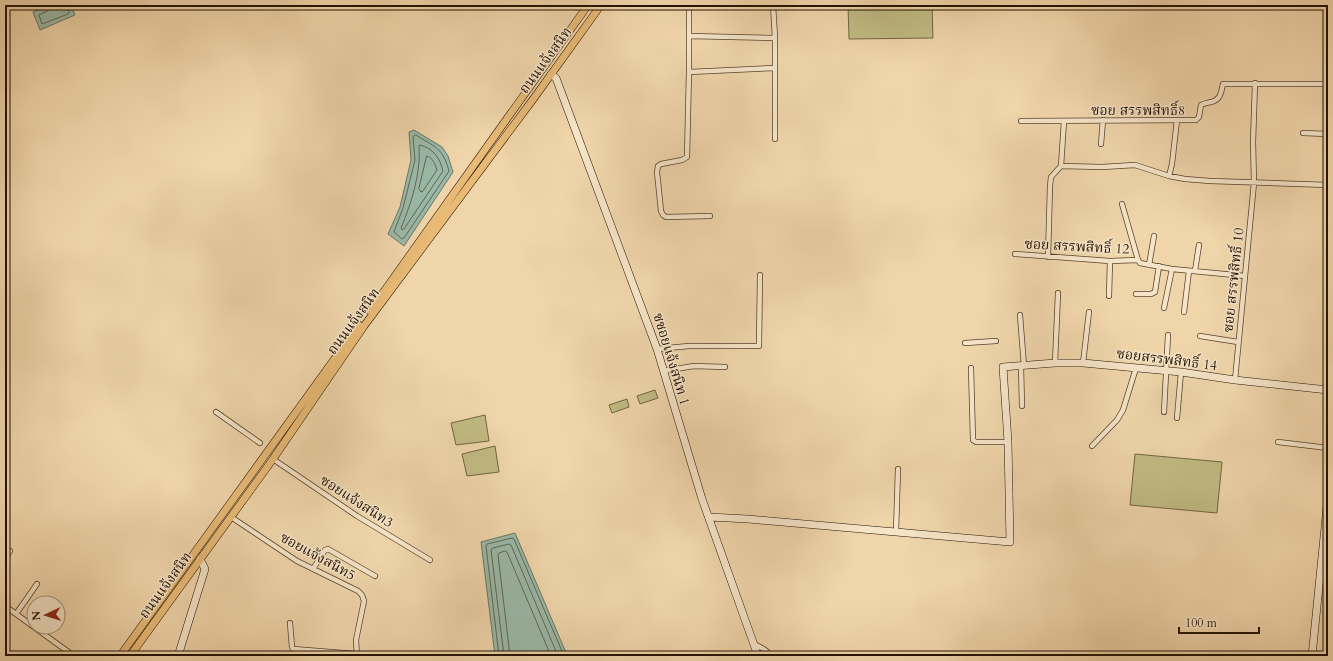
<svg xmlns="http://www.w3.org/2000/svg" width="1333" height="661" viewBox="0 0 1333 661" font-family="Cardo,'Noto Serif Thai',serif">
<rect width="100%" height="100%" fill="#f0d5ab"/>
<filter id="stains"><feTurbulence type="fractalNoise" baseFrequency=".005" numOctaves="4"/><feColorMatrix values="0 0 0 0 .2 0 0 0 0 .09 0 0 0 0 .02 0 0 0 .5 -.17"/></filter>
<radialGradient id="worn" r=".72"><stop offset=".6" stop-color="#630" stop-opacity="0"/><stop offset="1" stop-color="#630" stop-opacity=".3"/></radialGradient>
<path fill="#c1bb84" stroke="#726642" d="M848,5H932L933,38L849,39Z
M655,390L658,398L640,404L637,396Z
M627,399L629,407L612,413L609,405Z
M485,415L489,441L456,445L451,423Z
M495,446L499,472L467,476L462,454Z
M1135,454L1222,462L1217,513L1130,505Z"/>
<path fill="#9ab9a8" stroke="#6a7665" d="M51,5H71L75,15L40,30L33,12Z
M414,130L442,147L448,156L453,172L404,246L388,234L400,207L411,160L409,132Z
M515,533L564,648L568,656H495L481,542Z"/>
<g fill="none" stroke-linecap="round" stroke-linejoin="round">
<path stroke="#5e6654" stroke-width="1" d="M51,5L49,10L39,15L42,24L68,14L69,12L67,5
M416,135C435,147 443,148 449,171L404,238L402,239L394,232L403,208L415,160L413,137Z
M420,145C433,148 440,158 443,171L404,229L402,230L401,228C411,204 421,173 419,147Z
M427,156C433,158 435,164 437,170L423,191L421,192L419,189Z
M499,656L486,546L487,544L512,538L514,539L564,656
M504,656L491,550L493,548L509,544L511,545L558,656
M510,656L498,555L499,553L505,551L507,552L551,656"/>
<g stroke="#56432b" stroke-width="6">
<path id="street" d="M689,5V72L687,157L682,160L661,164L658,166L657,172L661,211L663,215L666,217L710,216
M773,5L775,38V139
M689,36L775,38
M689,72L775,68
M1021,121L1196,120L1199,117L1201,105C1205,103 1207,103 1211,102C1221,100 1221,92 1223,84H1328
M1303,133L1328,134
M1101,144L1103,120
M1061,166L1102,167L1135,165L1169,176L1185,179L1210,181L1328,185
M1169,176L1172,164L1177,120
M1122,204L1138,260L1140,263L1172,269L1245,276
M1015,254L1110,261L1138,260
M1048,257L1050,186L1051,177L1061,166L1064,121
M1149,265L1154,236
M1195,271L1199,245
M1136,294H1151L1155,292L1159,266
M1109,296L1110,261
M1164,308L1172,269
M1184,312L1189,271
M1020,315L1024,366
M1200,336L1238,342
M965,343L996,341
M657,349L689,346H759L760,275
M1055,363L1058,293
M1083,363L1089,312
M1021,366L1022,406
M971,368L973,440L976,442H1008
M663,371L694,366L725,367
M1235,380L1254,183L1253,142L1255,83
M216,412L260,443
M1164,412L1168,335
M1177,418L1181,372
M1278,442L1328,448
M1092,446L1117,420L1123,410L1136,368
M273,459L357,516L430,560
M231,517L297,561L358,591L362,595L364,601L356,640L357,656
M896,532L898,469
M5,558L10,551
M313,569L325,550L328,549L375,576
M5,606L34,627
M16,614L37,584
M290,623L292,647L293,649L356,654
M34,627L74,656
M754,644C761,647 767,650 771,656"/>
</g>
<g stroke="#231200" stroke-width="8">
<path id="secondary" d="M551,74L556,78L657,349L702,499L758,656
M709,517L748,519L1010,542L1008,442L1003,367L1055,363H1083L1181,372L1235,380L1328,390
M178,656L205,569L200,559
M1312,656L1328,497"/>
</g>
<g stroke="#231200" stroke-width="8">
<path id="primary" d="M370,311L588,5
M120,656L359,325
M130,656L273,459L364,326L534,98L601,5"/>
</g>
<use href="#street" stroke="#f5e4c8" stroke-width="4.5"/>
<use href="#secondary" stroke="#f5e4c8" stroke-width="7"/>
<use href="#primary" stroke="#e8ba76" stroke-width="7"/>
</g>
<g text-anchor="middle" stroke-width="3" stroke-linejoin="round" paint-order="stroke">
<g font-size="14" fill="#231200" stroke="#f5e4c8">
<text transform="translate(545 60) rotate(-54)" y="5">ถนนแจ้งสนิท</text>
<text x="1138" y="115">ซอย สรรพสิทธิ์8</text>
<text transform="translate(1077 246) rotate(3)" y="5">ซอย สรรพสิทธิ์ 12</text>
<text transform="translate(1233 280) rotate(-84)" y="5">ซอย สรรพสิทธิ์ 10</text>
<text transform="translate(353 321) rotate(-54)" y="5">ถนนแจ้งสนิท</text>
<text transform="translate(672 359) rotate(73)" y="5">ซซอยแจ้งสนิท 1</text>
<text transform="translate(1167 359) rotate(7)" y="5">ซอยสรรพสิทธิ์ 14</text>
<text transform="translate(357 501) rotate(33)" y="5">ซอยแจ้งสนิท3</text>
<text transform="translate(318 556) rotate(29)" y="5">ซอยแจ้งสนิท5</text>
<text transform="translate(165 585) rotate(-54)" y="5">ถนนแจ้งสนิท</text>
</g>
</g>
<rect width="1333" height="661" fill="none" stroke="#f0d5ab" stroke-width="20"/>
<rect x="6" y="6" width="1321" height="649" fill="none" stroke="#231200" stroke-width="2"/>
<rect x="10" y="10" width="1313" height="641" fill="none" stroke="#231200"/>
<g transform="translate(46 615) rotate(266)"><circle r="19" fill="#f5e4c8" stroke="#a19078"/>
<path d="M0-3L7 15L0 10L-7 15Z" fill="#8f2418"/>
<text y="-6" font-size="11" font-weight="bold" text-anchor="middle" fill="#231200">N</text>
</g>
<path d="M1179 627v6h80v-6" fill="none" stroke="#231200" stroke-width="2"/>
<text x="1185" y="627" font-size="12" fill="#231200" stroke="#f5e4c8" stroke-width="3" paint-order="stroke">100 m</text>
<rect width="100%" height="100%" filter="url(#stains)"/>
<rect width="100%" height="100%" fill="url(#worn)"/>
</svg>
